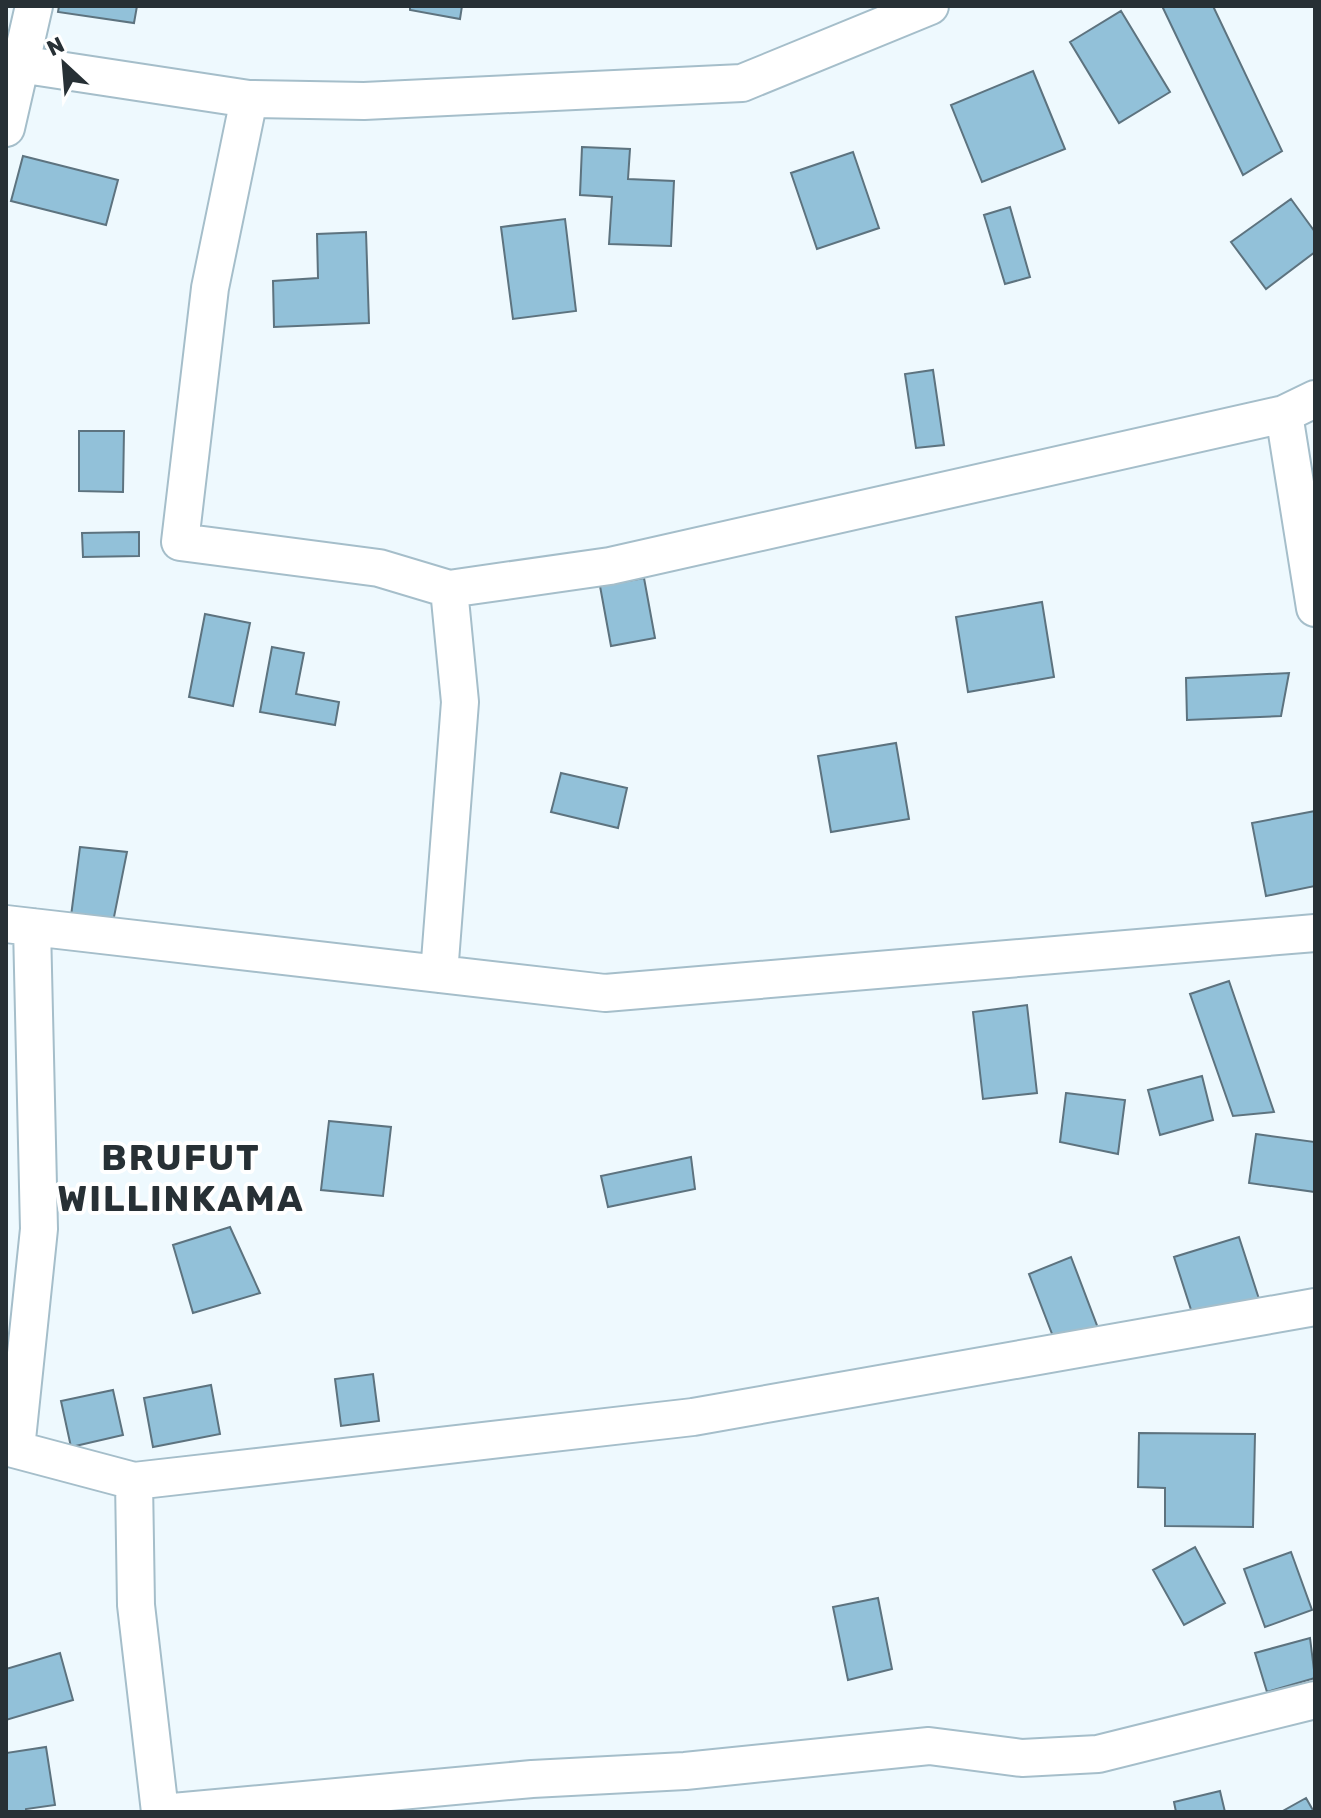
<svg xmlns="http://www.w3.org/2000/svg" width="1321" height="1818" viewBox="0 0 1321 1818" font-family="Rubik,sans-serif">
<rect width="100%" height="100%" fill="#eef9fe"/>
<path fill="#92c1d9" stroke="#5d737f" stroke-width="2" d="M59,6H137L134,23L58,12Z
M410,6H462L460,19L410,10Z
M1162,6H1213L1282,151L1243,175Z
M1121,11L1170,92L1119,123L1070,42Z
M1033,71L1065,149L982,182L951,105Z
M582,147L630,149L628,179L674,181L671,246L609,244L612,197L580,195Z
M853,152L879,228L817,249L791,173Z
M23,156L118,180L106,225L11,201Z
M1291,199L1315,232V252L1266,289L1231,242Z
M1010,207L1030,277L1005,284L984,215Z
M565,219L576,311L513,319L501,227Z
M366,232L369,323L274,327L273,281L318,278L317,234Z
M933,370L944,445L916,448L905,374Z
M79,431H124L123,492L79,491Z
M139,532V556L83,557L82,533Z
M644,578L655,638L611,646L600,586Z
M1042,602L1054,677L968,692L956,617Z
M205,614L250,623L233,706L189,697Z
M272,647L304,653L296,694L339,702L335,725L260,712Z
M1289,673L1281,716L1187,720L1186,678Z
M896,743L909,819L831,832L818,756Z
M561,773L627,788L618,828L551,812Z
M1315,811V886L1266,896L1252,823Z
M80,847L127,852L113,922L71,916Z
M1229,981L1274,1112L1233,1116L1190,994Z
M1027,1005L1037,1093L983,1099L973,1012Z
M1202,1076L1213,1120L1160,1135L1148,1090Z
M1066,1093L1125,1100L1118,1154L1060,1142Z
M329,1121L391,1127L383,1196L321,1190Z
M1256,1134L1315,1142V1192L1249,1183Z
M691,1157L695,1189L608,1207L601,1176Z
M230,1227L260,1293L193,1313L173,1245Z
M1239,1237L1259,1299L1194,1319L1174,1257Z
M1071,1257L1101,1336L1059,1352L1029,1274Z
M373,1374L379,1421L341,1426L335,1379Z
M211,1385L220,1434L153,1447L144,1398Z
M113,1390L123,1435L71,1447L61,1401Z
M1139,1433L1255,1434L1253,1527L1165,1526V1488L1138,1487Z
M1195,1547L1225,1603L1184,1625L1153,1570Z
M1291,1552L1312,1610L1265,1627L1244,1569Z
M878,1598L892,1669L848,1680L833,1607Z
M1310,1638L1315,1678L1267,1692L1255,1653Z
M60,1653L73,1700L6,1720V1669Z
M46,1747L55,1805L26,1809V1812H6V1753Z
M1220,1791L1225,1812H1176L1174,1802Z
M1306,1798L1314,1812H1281Z"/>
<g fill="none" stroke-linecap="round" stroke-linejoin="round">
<g stroke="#a5beca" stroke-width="40">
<path id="minor" d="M6,62L249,99L364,101L742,83L930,6
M249,99L210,288L180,542L379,568L449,589L610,566L1284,414L1315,399
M6,128L34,6
M1284,414L1315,608
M6,924L605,993L1315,933
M439,974L460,702L449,589
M6,1447L134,1481L693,1417L1315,1307
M16,1449L39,1229L32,927
M134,1481L136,1605L160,1812
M173,1812L532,1779L685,1771L929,1746L1022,1758L1098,1754L1315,1700"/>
</g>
<use href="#minor" stroke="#fff" stroke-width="36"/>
</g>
<g text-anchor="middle" stroke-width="8" stroke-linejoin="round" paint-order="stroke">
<g font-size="36" font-weight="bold" letter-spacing="2" fill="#273035" stroke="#fff">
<text x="181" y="1170">BRUFUT<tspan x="181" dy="41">WILLINKAMA</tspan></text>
</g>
</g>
<rect width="1321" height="1818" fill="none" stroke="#273035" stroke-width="16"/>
<g transform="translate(64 64) rotate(334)" stroke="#ffffff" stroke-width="6" paint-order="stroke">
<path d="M0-6L14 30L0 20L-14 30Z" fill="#273035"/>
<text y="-12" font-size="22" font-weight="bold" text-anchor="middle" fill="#273035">N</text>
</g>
</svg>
